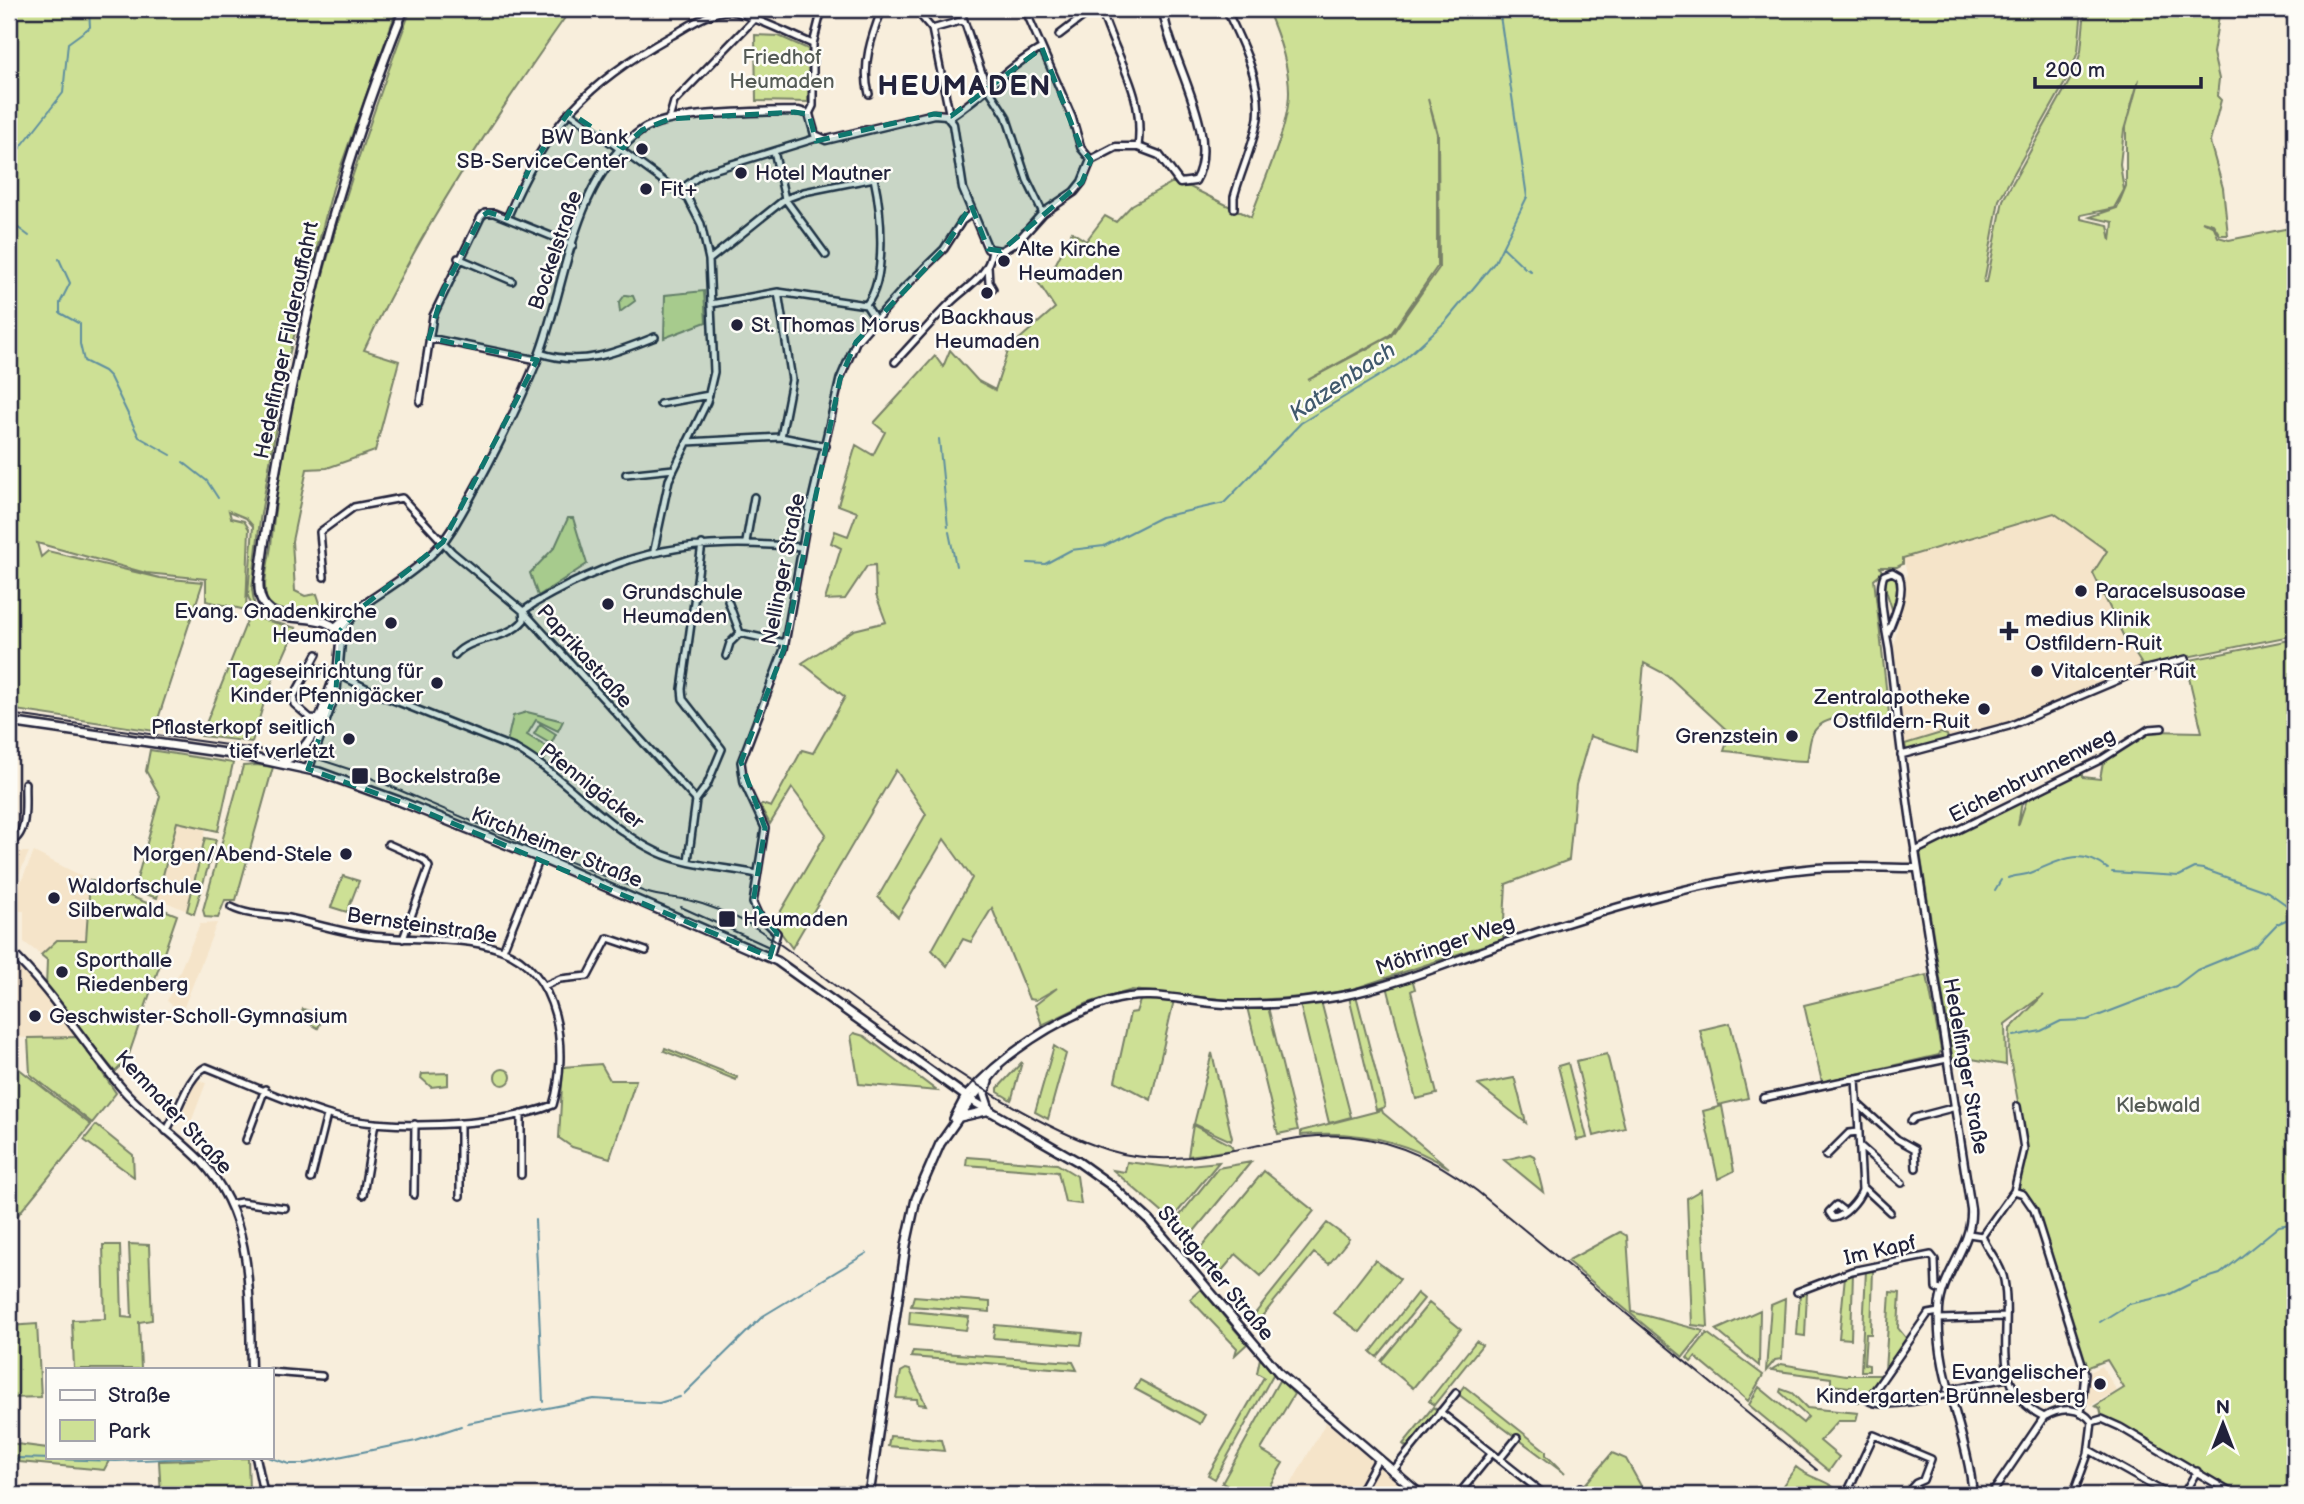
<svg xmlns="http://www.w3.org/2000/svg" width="2304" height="1504" viewBox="0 0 2304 1504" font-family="'Balsamiq Sans',sans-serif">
<rect width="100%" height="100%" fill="#f8eedc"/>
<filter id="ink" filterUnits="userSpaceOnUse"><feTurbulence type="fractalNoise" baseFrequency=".0143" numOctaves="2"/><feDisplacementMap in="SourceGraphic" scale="14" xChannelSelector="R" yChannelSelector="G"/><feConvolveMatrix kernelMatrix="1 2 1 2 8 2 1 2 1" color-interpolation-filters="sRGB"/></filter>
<g filter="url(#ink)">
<path fill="#f5e4c9" d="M2054,512L2108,551L2093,573L2123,635L2143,666L2136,670L2132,666L2103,678L2104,683L2035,713L1968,736L1949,741L1941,733L1905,744L1894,645L1907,573L1903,558Z
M177,822L206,828L187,911L157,898Z
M9,852H29L14,886V949L9,944Z
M34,852L90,880L86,941L57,940L41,955L24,942V911H19V886Z
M217,923L184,1007L172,1005L167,1001L200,924Z
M9,957L44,994L78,1037L9,1038Z
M195,1079L206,1083L191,1122L181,1118Z
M2102,1366L2117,1391L2091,1405L2088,1403V1373Z
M1326,1422L1413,1495H1285Z"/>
<path fill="#cde095" stroke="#788168" stroke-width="2" fill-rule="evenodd" d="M9,9H397L333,188L287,363L260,520L252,589L255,609L270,617L255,614L248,596L253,526L246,518L229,511L231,518L244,521L249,529L246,610L206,601V579L146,573L37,543L41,557L48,551L160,578L203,582L154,731L9,709Z
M411,9H571C494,118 420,230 364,350L399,361L375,451L327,468L307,469L292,541L295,591L305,596L317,594L321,606L332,614L330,619C315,616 279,617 269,603C260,591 269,561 271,546C289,360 346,183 411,9Z
M1267,9H2082L2078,51L2071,72L1999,200L1984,282H1987L2003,200L2075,71L2081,51L2085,9H2220L2213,53L2219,79L2217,96L2221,100L2210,142L2223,188L2228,235H2220L2213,224L2202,221L2214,227L2218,237L2229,240L2295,227V635L2143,666L2123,635L2093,573L2107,551L2054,513L1903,558V564L1897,567H1880L1882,572L1874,579L1889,714L1894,715L1895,722C1871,722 1829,707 1813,733C1809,740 1809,753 1807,761C1778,761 1752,753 1724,751L1730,733L1667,675L1644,663L1636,751L1590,736L1576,785L1569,860L1506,884L1503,939L1350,990L1302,997L1240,1001L1132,990L1088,1003L1042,1025L1035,1005L1057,988L1036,1000L1029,999L992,908L971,942L963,939L947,966L932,950L972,878L944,839L898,917L878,897L926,814L896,770L792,948L774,923L826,834L792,788L770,824L760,806L762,804L771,807L802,750L813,753L845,697L802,663L854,630L886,622L876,595L875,565L867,566L845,599L825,600L841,548L831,543L835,531L848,536L857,512L838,505L856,445L873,455L885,432L874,423L935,356L943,367L950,350L978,381L995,390L1009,348L1055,308L1038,282L1049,270L1052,271L1072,232L1086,241L1105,216L1116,222L1132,205L1173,182L1179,187H1190L1251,217C1263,183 1289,127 1289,92C1289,65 1278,34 1267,9ZM2139,79L2126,127V186L2117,208L2090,217L2113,222L2111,241L2108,225L2081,219V215L2114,208L2124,190L2120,164L2124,130ZM1428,99L1438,134L1439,268L1391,336L1308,380L1390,335L1437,267V134Z
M755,35L779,36L808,49V102L756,101Z
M704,291L706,322L664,338L665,295Z
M625,295L633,296L635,301L620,312L619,303Z
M568,518H573L587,564L538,596L530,573L555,547Z
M1887,576H1895L1898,583L1893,612L1884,584Z
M249,616L296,628L267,693L252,742L201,736Z
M2295,639V1494L2290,1491L2281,1495H2237L2146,1439L2102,1417L2100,1408L2095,1406L2124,1388L2107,1360L2086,1368L2036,1208L2017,1187L2024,1134L2009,1053L2010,1029L2043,995L2005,1024L2006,1065L1972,1059L1967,1055L1953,1060L1920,852L2022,801L2018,826L2027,799L2083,772V777L2100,779L2103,762L2150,731L2202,732L2185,661Z
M527,712L563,721L558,731L536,720L527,735L550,749L543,762L507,742L513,716Z
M540,724L556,734L551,744L534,734Z
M1941,733L1947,735L1949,741L1906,750L1905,744Z
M150,750L233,763L218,831L177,822L157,898L134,890L160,796L146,771Z
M256,765L273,767L236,900H225L218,918L205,917L203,910L243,766Z
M205,838L216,840L194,914L187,911Z
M343,876L359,881L347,912L331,907Z
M90,880L177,915L127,1060L115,1072L46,988L47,960L41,955L57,940H86Z
M1927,975L1941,1050L1939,1055L1822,1082L1804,1005Z
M1412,978L1415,989L1411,991L1437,1094L1416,1099L1387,986Z
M1356,995L1385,1107L1376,1110L1349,997Z
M1141,998L1174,1000L1151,1100L1115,1081L1130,1013L1136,1012Z
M1321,1001L1351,1117L1329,1123L1300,1004Z
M1247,1007H1268L1298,1130L1278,1134Z
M303,1009L312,1012L321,1022L318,1028L300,1018Z
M1730,1023L1748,1098L1718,1105L1700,1030Z
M854,1033L864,1036L937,1091L859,1084L851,1036Z
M78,1037L116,1093L92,1123L30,1074L28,1038Z
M1054,1046L1066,1054L1048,1119L1035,1112Z
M665,1048L737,1077L736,1080L664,1051Z
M1212,1053L1232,1138L1231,1141L1194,1124Z
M1607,1054L1625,1128L1594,1136L1576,1061Z
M9,1061L91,1125L9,1226Z
M1022,1062L1012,1098L1011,1100L998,1092V1088Z
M1568,1063L1587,1138L1577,1140L1558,1066Z
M601,1064L610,1080H636L610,1158L572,1147L559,1138L563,1067Z
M495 1077a8 8 0 1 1 16 0a8 8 0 1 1-16 0Z
M448,1073V1085L431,1087L421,1078L422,1074Z
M1514,1078L1515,1080L1526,1123L1478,1085Z
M1722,1106L1734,1171L1718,1179L1703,1111Z
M1382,1110L1383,1113L1449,1168C1403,1139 1354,1130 1301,1135V1131Z
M96,1125L133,1155L134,1177L84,1140Z
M1193,1125L1231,1145L1233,1150L1188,1156Z
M1530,1154L1534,1156L1543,1192L1504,1160Z
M967,1157L1057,1164L1077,1176L1081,1204L1065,1202L1058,1172L966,1165Z
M1127,1162L1169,1167L1219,1162L1171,1220L1113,1170L1125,1172Z
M1251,1162L1186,1241L1175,1224L1177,1219L1218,1168Z
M1264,1171L1314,1211L1261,1276L1236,1254L1215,1279L1195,1255Z
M1701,1190L1708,1327L1692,1325L1687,1198Z
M1327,1223L1349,1239L1329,1264L1314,1253L1254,1326L1250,1320Z
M1620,1232L1627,1236L1632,1312L1704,1331L1683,1357L1567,1261Z
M129,1244L149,1245L152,1320L139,1322L141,1369H74L72,1320L105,1319L103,1245H120L122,1317L132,1318Z
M1375,1260L1400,1279L1360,1332L1334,1313Z
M1873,1269L1871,1334H1866L1864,1364L1869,1365V1371H1861L1866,1270Z
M1853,1273L1851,1339L1839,1338L1845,1276Z
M1201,1289L1247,1344L1235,1355L1237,1348L1190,1299Z
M1807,1291L1805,1336L1797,1335L1800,1293Z
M1890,1292L1900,1293L1898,1328L1906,1338L1885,1371Z
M1417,1293L1424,1299L1377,1357L1371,1352Z
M914,1296L990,1302V1312L911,1306Z
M1785,1299L1782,1359L1775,1360L1766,1371L1771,1305Z
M1429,1303L1461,1329L1413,1388L1381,1361Z
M1760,1310L1759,1366L1716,1330Z
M910,1311L969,1317L966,1330L909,1324Z
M37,1324L41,1397L9,1398V1326Z
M995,1325L1083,1333L1081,1345L993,1338Z
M1707,1333L1763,1375L1748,1401L1695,1357L1691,1362L1687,1358Z
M1476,1341L1482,1345L1434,1405L1429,1401Z
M913,1351L1073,1362L1077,1370L911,1357Z
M1260,1358L1274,1373L1215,1479L1208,1475L1264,1377L1257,1373Z
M1781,1364L1846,1375H1881L1860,1402H1856L1857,1388L1831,1385V1378L1771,1370Z
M906,1369L910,1370L926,1405L918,1404L917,1399L896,1398L901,1372Z
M1280,1379L1294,1394L1261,1450L1283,1463L1264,1495H1245L1222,1483Z
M1140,1380L1205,1415L1200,1424L1135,1389Z
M1464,1386L1546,1451V1455L1565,1474L1458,1394Z
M1759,1387L1803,1423L1808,1417L1780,1392L1781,1389L1792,1393L1807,1408L1858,1413L1856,1421H1838L1820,1441L1839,1457L1829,1471L1749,1405Z
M1433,1407L1438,1411L1408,1448L1403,1444Z
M890,1436L941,1440L944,1451L888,1446Z
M9,1443L47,1448V1457H111L104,1470L9,1461Z
M1612,1453L1626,1459L1646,1495H1576Z
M248,1458L249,1491L243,1495H161L159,1461Z
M1796,1467C1810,1479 1823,1478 1836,1489L1832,1495H1776Z"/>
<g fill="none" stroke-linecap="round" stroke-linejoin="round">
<path stroke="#5f8f9f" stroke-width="2" d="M9,162L63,93L68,43L90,27L89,9
M9,226L17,227L29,236
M1503,247L1525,268
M59,259L70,283L60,303V313L80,324V344L84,361L104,371L110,377L139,437L171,455
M1527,269L1531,271
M939,439L948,527
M183,462L207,481L218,498
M949,532L956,566
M1028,563L1045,564L1071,550L1104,546L1161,517L1224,503L1301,423L1399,364L1446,321L1495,262L1527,197L1499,9
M2112,872L2179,876L2195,868L2203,869L2268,892L2295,911
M2008,878C2015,875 2024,876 2033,872C2061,860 2079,847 2108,869
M1995,890L2001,880
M2014,1036L2041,1031L2061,1021L2087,1020L2176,986L2197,970L2256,946L2277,924L2295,916
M535,1220L543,1402
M2100,1322L2129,1304L2166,1296L2194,1282L2220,1274L2279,1226L2295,1223
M684,1394L763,1316L867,1253
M468,1423L594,1399L659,1403L680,1397
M268,1457L289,1464H304L416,1441L461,1426
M9,1462L19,1458L116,1461L214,1457"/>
<g stroke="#22223b" stroke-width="10">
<path id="minor" d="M915,9L932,29L950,117C983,96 1007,67 1042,48
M960,9L986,85L1006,116L1027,180L1043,213
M1025,9L1072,117L1081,148L1091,160
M1101,9C1116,59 1145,92 1138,147
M1226,9C1241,41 1262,81 1258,118C1254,144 1241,171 1234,197V208
M932,29L964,20
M1059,35L1093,9
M869,94C861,66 872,35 882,9
M569,112L688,199L701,224L709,260L714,372L707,402L669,480L654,550
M809,114L813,106V44L822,9
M669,119L674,102L764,9
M774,151L785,199L826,255
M679,191L703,173L817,138
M507,218C547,125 583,86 671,36C689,26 707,12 729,11C742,11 796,37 813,44
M458,258L512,281
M709,260L785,199L804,192L874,178C881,210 888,279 866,305
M988,266L989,282L993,289
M778,292L792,380L781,437
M711,304L778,292L866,305L875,319
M429,338L537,360
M540,353C581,367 615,353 655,337
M895,362C913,343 930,323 948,305C965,287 988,278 992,251
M420,402L433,316L481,217L485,213H494L573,245
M660,404L709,395
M687,442L781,437L826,446
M626,474L674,469
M746,542L754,497
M324,577L320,532L354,507L402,498L452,552L523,611L696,800
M728,601L740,633L785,643
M1887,635C1893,619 1906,593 1899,576L1892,572L1884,575C1877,591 1886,631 1889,649C1897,717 1904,784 1915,851L2102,759L2149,729L2162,728
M317,654L294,696V704L310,718L322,719
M455,655C472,635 506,642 524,620L523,611L535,603C630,548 693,538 801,547
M726,656L730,643L740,633
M310,667L336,673L378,694L516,749C567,778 604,827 657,852C687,866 724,867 757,874
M1901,755L2009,726L2142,670L2186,659
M9,842C30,837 24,800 25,783
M388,844L424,860L429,867L403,939
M688,861L696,800L707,785L722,749L683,699L682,689L702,544
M503,950L540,858
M770,957L777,933L758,914L753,903L765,828L744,783L741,762L784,649L807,520L840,379L856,342L904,288L944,249L962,221L973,213
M544,986L560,979L588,976L608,938L646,951
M1763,1098L1947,1059
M1858,1104L1897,1139L1915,1149L1916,1168
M1911,1121L1914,1118L1956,1107
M166,1131C179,1112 187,1076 206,1067C246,1083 285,1101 326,1114C381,1132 498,1127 553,1105C569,1052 560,969 499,949C459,936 414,941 372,936C344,933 317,924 289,918C271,915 248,916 231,907
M246,1140L265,1089
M1860,1146L1902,1183
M1826,1156L1849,1133L1859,1132
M521,1175V1114
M311,1179L327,1115
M1862,1186L1890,1212
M2014,1191L2023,1194L2034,1210L2085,1373L2081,1413
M363,1195L375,1123
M414,1195L415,1124
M460,1196V1123
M230,1204L241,1202L285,1208
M1845,1212L1836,1205L1829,1212L1833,1218C1844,1217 1858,1201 1862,1190L1856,1078
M1969,1234L1982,1236C1988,1252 2001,1263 2004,1280C2014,1329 1986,1389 2044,1417
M1982,1236L2014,1191L2024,1149L2017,1106
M1797,1292L1852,1271L1931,1255L1935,1260L1936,1288L1942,1291
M1939,1312L1928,1314L1868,1400C1880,1411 1932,1398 1948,1394
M1939,1319L2005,1317
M271,1372L322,1376
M1947,1390L2007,1378
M1440,1412L1545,1495
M2092,1422L2102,1419L2120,1427L2235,1495
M2089,1450L2169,1495
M1500,1459L1517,1438
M1392,1472L1456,1393
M1358,1495L1378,1459
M1458,1495L1492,1453
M1573,1495L1581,1487
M1846,1495L1874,1435L1931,1459L1923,1480L1916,1483L1905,1495
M1991,1495L2044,1417C2060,1407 2080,1406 2092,1422
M2073,1495L2088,1454L2092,1422
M2183,1495L2197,1471"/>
</g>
<g stroke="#22223b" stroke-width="11">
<path id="tertiary" d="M335,627C372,593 425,573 452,529C482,479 516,412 538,358C567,284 571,180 642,130C669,111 763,112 799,111L809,114L815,135L826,140L934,114L946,115L953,124L963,189L988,249L1001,251L1018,241L1043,213L1074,192L1082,182L1091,160L1116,147H1138L1159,155L1180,183L1195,181C1222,135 1168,57 1163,9
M339,632L355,614
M1915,851L1971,1209C1973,1247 1941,1273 1939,1310C1935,1376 1968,1432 1973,1495
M9,950C52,991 82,1041 120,1086C144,1115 176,1135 202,1162C255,1219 249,1297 251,1369
M966,1096C1002,1055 1057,1018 1110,1001C1150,989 1185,1002 1225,1004C1264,1006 1303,1003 1341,996C1403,984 1463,956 1523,937C1614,907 1710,878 1806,869C1843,865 1880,868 1917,868
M971,1100L998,1068
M256,1457L264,1495"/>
</g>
<g stroke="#22223b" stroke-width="12">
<path id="secondary" d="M9,722L239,755L319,772L399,801L540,858L777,961L971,1100L1077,1161L1112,1186L1149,1220L1280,1374L1421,1495
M282,761C317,752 323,702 336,674
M308,769L336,691L341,637C327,600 256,640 259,581C285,384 329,194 404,9
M988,1082L984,1094L990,1112
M960,1117L986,1111
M954,1119L966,1096
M869,1495L906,1245L916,1199L940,1144L971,1100"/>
</g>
<use href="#minor" stroke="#fdfcf7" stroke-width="5"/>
<use href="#tertiary" stroke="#fdfcf7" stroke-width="6"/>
<use href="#secondary" stroke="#fdfcf7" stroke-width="7"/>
<path stroke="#22223b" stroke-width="2" d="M9,714L312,757L352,770C449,811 546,854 645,892C659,897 673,897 688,900C709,905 732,915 751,925C781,943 809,966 837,987C913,1043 1019,1121 1108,1150C1176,1171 1238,1146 1305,1137C1370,1129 1427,1152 1477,1191L1817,1470
M681,907L767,946"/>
</g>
</g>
<path fill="#0f766e" fill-opacity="0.2" stroke="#0f766e" stroke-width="5" stroke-dasharray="14 9" stroke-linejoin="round" d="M1042,48L1081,148L1091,160L1082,182L1001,251L988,249L971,205L944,249L856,342L840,379L784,649L741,762L765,828L753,903L777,933L770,957L414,807L308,769L336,691L339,632L356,612L443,542L537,360L429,338L443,291L481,217L488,212L507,218L530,167L569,112L623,148L642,130L669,119L794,112L809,114L816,141L934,114L951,116Z"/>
<g fill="#22223b" stroke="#fdfcf7" stroke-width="2.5">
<circle cx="642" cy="149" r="7"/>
<circle cx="741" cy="173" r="7"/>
<circle cx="646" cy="189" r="7"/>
<circle cx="1004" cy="261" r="7"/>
<circle cx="987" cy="293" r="7"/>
<circle cx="737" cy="325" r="7"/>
<circle cx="2081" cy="591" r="7"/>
<circle cx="608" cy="604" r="7"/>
<circle cx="391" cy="623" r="7"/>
<path d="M2005.5 620.5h7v7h7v7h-7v7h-7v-7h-7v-7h7z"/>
<circle cx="2037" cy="671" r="7"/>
<circle cx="437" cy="683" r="7"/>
<circle cx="1984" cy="709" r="7"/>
<circle cx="1792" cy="736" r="7"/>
<circle cx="349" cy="739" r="7"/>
<rect x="351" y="767" width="18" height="18" rx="3.5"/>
<circle cx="346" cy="854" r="7"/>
<circle cx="54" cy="898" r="7"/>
<rect x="718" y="910" width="18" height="18" rx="3.5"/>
<circle cx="62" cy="972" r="7"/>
<circle cx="35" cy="1016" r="7"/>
<circle cx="2100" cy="1384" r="7"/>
</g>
<g text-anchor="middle" stroke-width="5" stroke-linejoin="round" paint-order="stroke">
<g font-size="21" fill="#555b56" stroke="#fdfcf7">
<text x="782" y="64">Friedhof<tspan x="782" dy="24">Heumaden</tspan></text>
<text x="2158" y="1112">Klebwald</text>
</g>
<g font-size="21" fill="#22223b" stroke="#fdfcf7" text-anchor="start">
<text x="628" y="144" text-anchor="end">BW Bank<tspan x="628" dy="24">SB-ServiceCenter</tspan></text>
<text x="755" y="180">Hotel Mautner</text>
<text x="660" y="196">Fit+</text>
<text x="1018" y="256">Alte Kirche<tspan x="1018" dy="24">Heumaden</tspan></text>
<text x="987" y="324" text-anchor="middle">Backhaus<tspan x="987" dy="24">Heumaden</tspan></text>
<text x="751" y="332">St. Thomas Morus</text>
<text x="2095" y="598">Paracelsusoase</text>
<text x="622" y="599">Grundschule<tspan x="622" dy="24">Heumaden</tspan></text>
<text x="377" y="618" text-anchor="end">Evang. Gnadenkirche<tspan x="377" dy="24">Heumaden</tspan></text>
<text x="2025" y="626">medius Klinik<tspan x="2025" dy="24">Ostfildern-Ruit</tspan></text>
<text x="423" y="678" text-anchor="end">Tageseinrichtung für<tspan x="423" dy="24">Kinder Pfennigäcker</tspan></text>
<text x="2051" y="678">Vitalcenter Ruit</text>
<text x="1970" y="704" text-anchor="end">Zentralapotheke<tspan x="1970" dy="24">Ostfildern-Ruit</tspan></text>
<text x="335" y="734" text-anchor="end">Pflasterkopf seitlich<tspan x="335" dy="24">tief verletzt</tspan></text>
<text x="1778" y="743" text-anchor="end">Grenzstein</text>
<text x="376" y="783">Bockelstraße</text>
<text x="332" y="861" text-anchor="end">Morgen/Abend-Stele</text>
<text x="68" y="893">Waldorfschule<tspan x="68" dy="24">Silberwald</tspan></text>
<text x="743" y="926">Heumaden</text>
<text x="76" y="967">Sporthalle<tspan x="76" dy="24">Riedenberg</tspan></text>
<text x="49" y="1023">Geschwister-Scholl-Gymnasium</text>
<text x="2086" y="1379" text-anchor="end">Evangelischer<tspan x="2086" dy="24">Kindergarten Brünnelesberg</tspan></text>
</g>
<g font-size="21" fill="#22223b" stroke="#fdfcf7">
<text transform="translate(555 250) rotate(-71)" y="7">Bockelstraße</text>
<text transform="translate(286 340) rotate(-78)" y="7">Hedelfinger Filderauffahrt</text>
<text transform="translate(783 569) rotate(-79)" y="7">Nellinger Straße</text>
<text transform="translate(585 656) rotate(48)" y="7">Paprikastraße</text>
<text transform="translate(2032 775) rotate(-27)" y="7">Eichenbrunnenweg</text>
<text transform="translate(592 786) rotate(38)" y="7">Pfennigäcker</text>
<text transform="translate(557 847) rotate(22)" y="7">Kirchheimer Straße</text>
<text transform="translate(422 925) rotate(8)" y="7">Bernsteinstraße</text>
<text transform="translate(1445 945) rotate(-19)" y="7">Möhringer Weg</text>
<text transform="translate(1966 1066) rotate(80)" y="7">Hedelfinger Straße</text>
<text transform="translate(174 1112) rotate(47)" y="7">Kemnater Straße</text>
<text transform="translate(1880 1250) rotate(-13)" y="7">Im Kapf</text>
<text transform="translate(1216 1273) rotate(50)" y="7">Stuttgarter Straße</text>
</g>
<g font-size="23" font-style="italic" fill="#40596d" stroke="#fdfcf7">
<text transform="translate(1342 381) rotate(-34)" y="8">Katzenbach</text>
</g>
<g font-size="28" font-weight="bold" letter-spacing="2" fill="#22223b" stroke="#fdfcf7">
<text x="965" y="95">HEUMADEN</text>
</g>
</g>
<rect width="2304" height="1504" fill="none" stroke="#fdfcf7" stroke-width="35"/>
<rect x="18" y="18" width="2269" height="1469" fill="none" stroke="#22223b" stroke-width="2.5" filter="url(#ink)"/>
<rect x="46" y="1368" width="228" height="91" fill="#fdfcf7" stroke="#a5a5ac" stroke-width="2"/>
<rect x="60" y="1390" width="35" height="10" fill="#fdfcf7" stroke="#a5a5ac" stroke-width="2"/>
<text x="108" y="1402" font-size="21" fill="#22223b">Straße</text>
<rect x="60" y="1420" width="35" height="21" fill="#cde095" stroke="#a5a5ac" stroke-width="2"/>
<text x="108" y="1438" font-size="21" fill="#22223b">Park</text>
<g transform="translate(2223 1424)" stroke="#fdfcf7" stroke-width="5" paint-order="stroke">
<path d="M0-5L12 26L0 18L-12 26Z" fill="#22223b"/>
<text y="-10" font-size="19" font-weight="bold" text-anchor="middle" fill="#22223b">N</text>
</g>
<path d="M2035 77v10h166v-10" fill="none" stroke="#22223b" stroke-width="3.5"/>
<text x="2045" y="77" font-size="21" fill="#22223b" stroke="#fdfcf7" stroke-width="5" paint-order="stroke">200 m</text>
</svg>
